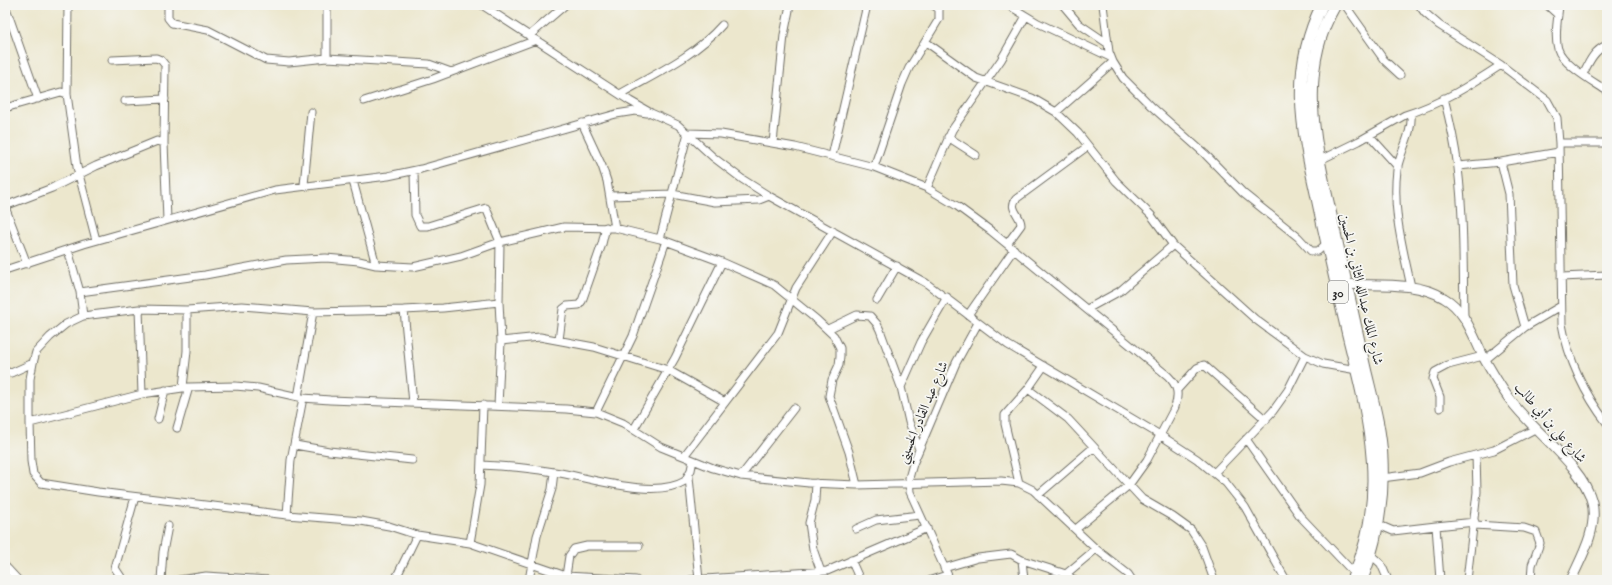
<svg xmlns="http://www.w3.org/2000/svg" width="1612" height="585" viewBox="0 0 1612 585" font-family="'IM FELL English',Amiri,serif">
<rect width="100%" height="100%" fill="#f6f6f2"/>
<filter id="ink" filterUnits="userSpaceOnUse"><feTurbulence type="fractalNoise" baseFrequency=".025" numOctaves="2"/><feDisplacementMap in="SourceGraphic" scale="8" xChannelSelector="R" yChannelSelector="G"/><feConvolveMatrix kernelMatrix="1 2 1 2 8 2 1 2 1" color-interpolation-filters="sRGB"/></filter>
<filter id="wash" filterUnits="userSpaceOnUse"><feTurbulence type="fractalNoise" baseFrequency=".012" numOctaves="4" result="noise"/><feDisplacementMap in="SourceGraphic" scale="16" xChannelSelector="R" yChannelSelector="G"/><feGaussianBlur stdDeviation="0.9" result="paint"/><feColorMatrix in="noise" values="0 0 0 0 0 0 0 0 0 0 0 0 0 0 0 0 0 1.4 0 .05"/><feComposite in="paint" operator="in"/></filter>
<g filter="url(#wash)">
<rect width="100%" height="100%" fill="#ece7cd"/>
</g>
<g filter="url(#ink)">
<g fill="none" stroke-linecap="round" stroke-linejoin="round">
<g stroke="#6f6d64" stroke-width="9">
<path id="minor" d="M5,5L38,99
M168,5V18L172,23L208,30L266,60L289,62L327,58L429,64L451,72
M482,5L630,101L651,113L678,125L713,157L742,179L769,196L926,283L1008,345L1160,435L1197,459L1226,483L1245,507L1286,580
M1008,5L1038,23L1110,57
M1063,5L1079,24L1107,43
M1103,5L1109,52L1113,62L1123,78L1151,106L1205,154L1243,193L1298,237L1311,251H1318L1327,243
M1345,5L1384,60L1400,75
M1419,5L1425,13L1439,25L1501,65L1547,100L1557,118L1559,143L1562,324C1568,359 1585,395 1607,423
M1547,5L1558,15
M1559,5C1558,18 1554,36 1558,49C1562,64 1594,82 1607,91
M1605,5L1607,6
M529,36L565,5
M926,42L976,78L1032,98L1056,112L1078,133L1116,181L1151,215L1173,245L1255,319L1305,356L1323,364L1357,370
M327,58V5
M112,60L156,58L161,60L165,65L164,143
M1583,74C1589,62 1594,50 1607,45
M67,94L68,5
M620,94C655,74 695,56 722,25
M1444,98C1450,121 1455,144 1458,168C1464,218 1463,268 1464,318
M125,101L165,99
M364,101L433,79L536,40
M5,108L61,92L67,94L77,167L96,240
M1056,112L1113,62
M1411,114C1413,132 1400,152 1397,170C1392,211 1403,248 1411,287
M582,123L602,166L607,181L615,228
M1370,136L1398,167
M948,137L976,155
M773,143L784,35L790,5
M1559,143H1607
M832,156L867,5
M1318,161L1359,141L1405,115C1439,105 1472,84 1501,65
M1458,166L1501,162L1559,152
M874,167L902,84L909,68L939,19V9L933,5
M414,171L415,215L420,226H428L486,208L500,242L499,302L501,341L498,406
M353,181L376,265
M304,185L311,112
M927,188L952,130L1001,60L1026,16
M611,196L672,194L715,202L759,200L769,196
M5,206L52,188L96,166L157,141L164,143L167,220
M5,207L27,264
M660,239L688,133L721,134L795,147L874,167L927,188L957,206L991,231L1168,376C1178,386 1179,394 1175,407L1147,460L1129,485L1076,529
M1007,244L1021,225C1021,215 1008,209 1016,199L1088,146
M68,250L80,292L83,316
M5,270L84,244L275,190L388,176L421,169L616,114L635,111L647,113
M1561,277L1607,275
M80,292L205,275L286,260L326,258L359,261L376,265L413,267L461,256L500,242L564,227L615,228L660,239L722,262L774,285L817,320L834,336L840,348V356L839,365L832,380L829,396L849,452L857,485
M877,300L897,266
M499,302L443,308L404,310L313,312L242,306L187,310L139,309L83,316L66,324L50,337L36,352L33,363L30,379V423L31,461L33,474L41,483L98,492L287,515L361,521L389,526L417,535L470,543L566,576L636,580
M139,309L142,394
M1087,309L1120,291L1173,245
M404,310L413,403
M968,315L1014,249
M1525,327L1561,306
M828,329L857,315L870,316L877,324L880,330L901,387
M559,340L563,309L567,306L579,305L582,301L602,244L606,227
M501,341L540,337L594,347L668,370L725,402
M1485,360L1525,327L1513,285L1509,194L1501,162
M5,371L11,373L33,363
M183,387L187,351V310
M1028,389L1068,419L1142,499L1173,517L1191,530L1202,547L1214,580
M1177,390L1197,368L1204,365L1266,420
M298,397L313,312
M1440,408V397L1433,379L1435,372L1448,365L1483,356
M596,412L633,336L666,241
M158,419L165,390
M30,423L142,394L189,387L235,386L258,388L303,398L330,400L566,409L596,412L623,423L661,447L713,468L741,476L809,483L857,485L1001,481L1019,483L1033,490L1096,549L1128,574L1132,580
M177,428L189,387
M634,429L675,358L722,262
M1246,439L1300,516L1355,574
M295,445L329,451L412,460
M919,449L909,422L901,387L921,342L947,297
M684,456L778,333L796,288L833,231
M481,465C505,466 530,468 554,472C588,477 654,500 685,481L691,470L693,460
M1215,472L1273,411L1288,390L1305,356
M741,476L794,408
M689,477L699,580
M1382,478L1420,473L1449,462L1494,450L1535,429
M816,483L815,500L809,523L813,549L821,572
M1019,483L1005,424V415L1028,389L1044,366
M1038,495L1094,447
M287,515L291,460L303,398
M1379,525L1393,531L1436,526L1440,580
M1475,525L1524,528L1536,532L1540,543L1532,565L1531,580
M1436,526L1475,522
M856,529L876,520L920,515
M470,543L480,485L483,405
M1371,555L1381,564L1388,580
M851,560L860,580
M1022,560L1024,580
M5,566L18,580
M944,568L978,558L1011,554L1022,560L1066,574L1074,580
M1066,574L1096,549
M566,576L569,556L574,549L587,546H639
M123,580L115,568L135,497
M161,580L163,552L168,526
M179,580L206,576L268,580
M395,580L417,535
M529,580L537,536L552,489L554,472
M690,580L827,571L927,528
M931,580L947,575
M950,580L910,492L909,478L913,464L956,363L978,323
M1467,580L1477,492L1476,455"/>
</g>
<g stroke="#6f6d64" stroke-width="11">
<path id="tertiary" d="M1345,284C1377,286 1416,281 1444,298C1466,310 1474,339 1485,360C1493,374 1501,388 1511,401C1534,432 1583,466 1592,502C1598,529 1582,556 1571,580"/>
</g>
<g stroke="#6f6d64" stroke-width="13">
<path id="primary" d="M1322,5C1290,69 1301,126 1316,193C1326,241 1337,288 1348,335C1369,419 1390,496 1352,580
M1335,5C1299,67 1313,136 1328,202C1340,256 1352,310 1364,364C1371,395 1381,427 1382,459C1384,502 1377,540 1362,580"/>
</g>
<use href="#minor" stroke="#fff" stroke-width="7"/>
<use href="#tertiary" stroke="#fff" stroke-width="9"/>
<use href="#primary" stroke="#fff" stroke-width="11"/>
</g>
</g>
<g text-anchor="middle" stroke-width="3.5" stroke-linejoin="round" paint-order="stroke">
<rect fill="#f6f6f2" stroke="#686867" stroke-width="1" x="1328" y="281" width="20" height="22" rx="3"/>
<g font-size="13" font-weight="bold" fill="#2b2b2b">
<text x="1338" y="297">30</text>
</g>
<g font-size="14" fill="#2b2b2b" stroke="#f6f6f2">
<text transform="translate(1362 289) rotate(77)" y="5">شارع الملك عبدالله الثاني بن الحسين</text>
<text transform="translate(922 412) rotate(-67)" y="5">شارع عبد القادر الحسيني</text>
<text transform="translate(1551 422) rotate(49)" y="5">شارع علي بن أبي طالب</text>
</g>
</g>
<rect width="1612" height="585" fill="none" stroke="#f6f6f2" stroke-width="20"/>
</svg>
